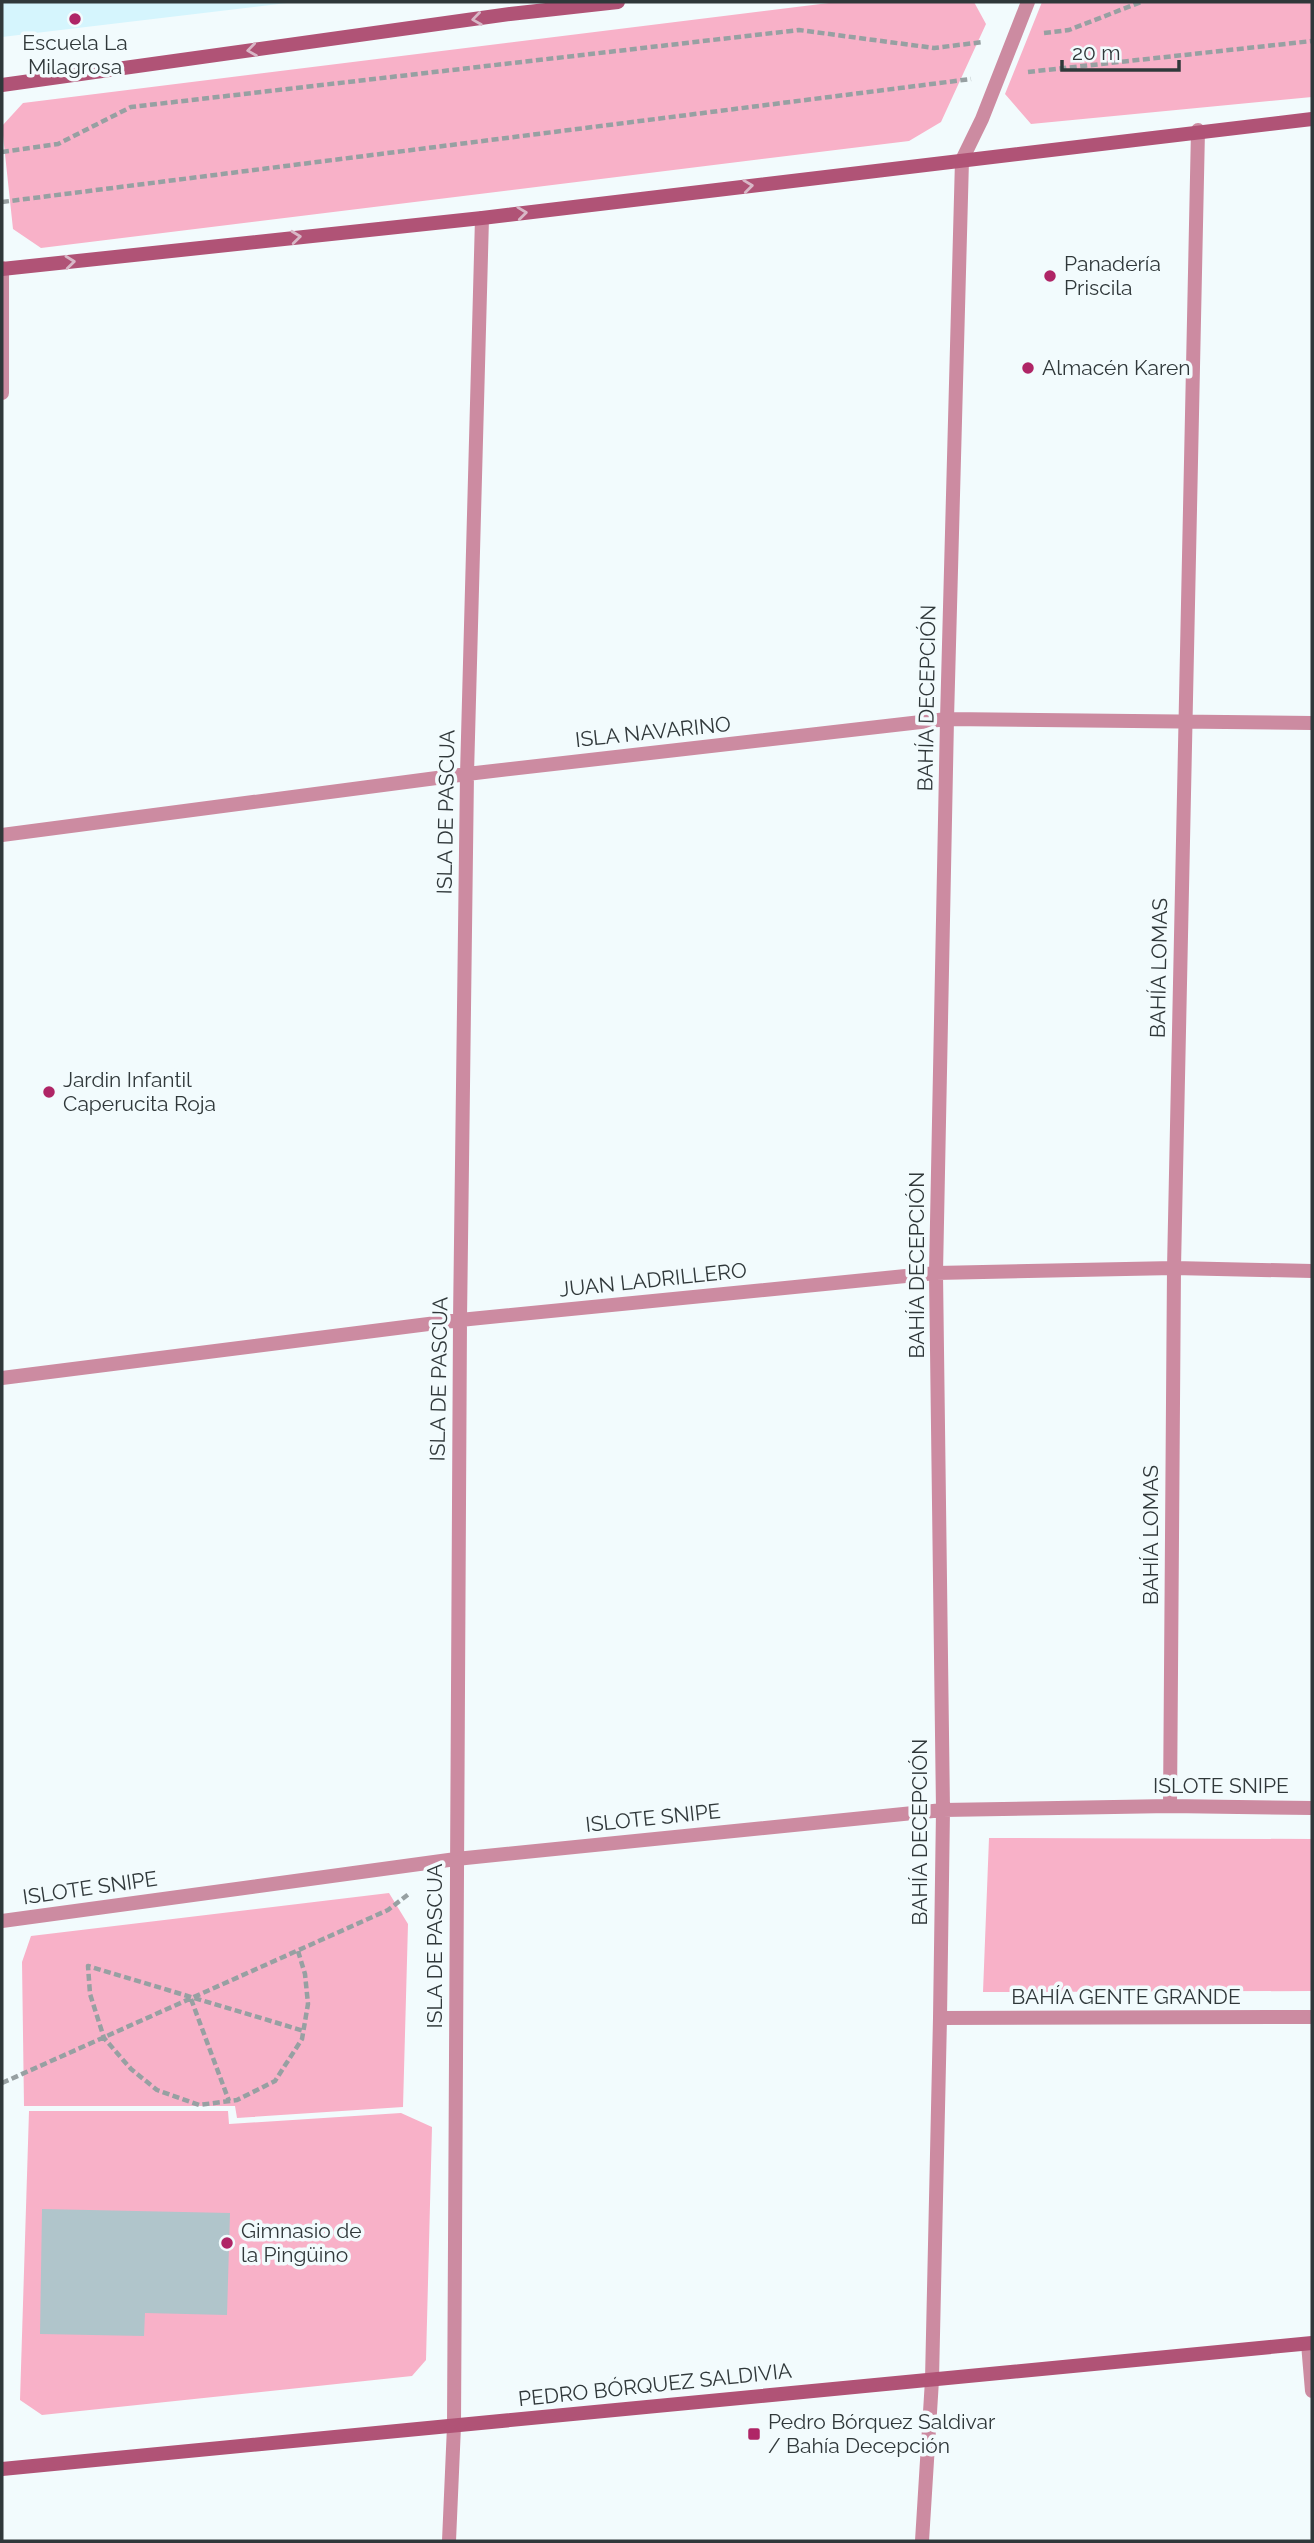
<svg xmlns="http://www.w3.org/2000/svg" width="1314" height="2543" viewBox="0 0 1314 2543" font-family="Raleway,sans-serif">
<rect width="100%" height="100%" fill="#f2fbfd"/>
<path fill="#d5f5fd" d="M2,2H295L2,37Z"/>
<path fill="#f8b1c8" d="M837,2H974L986,24L941,122L909,141L41,248L13,229L2,126L23,103Z
M1042,2H1312V97L1031,124L1005,94Z
M989,1838L1312,1839V1991L983,1992Z
M389,1893L408,1924L403,2107L237,2118L235,2106H24L22,1962L31,1936Z
M29,2111H228L229,2124L401,2113L432,2127L426,2360L412,2376L42,2415L20,2400Z"/>
<path fill="#b0c5cb" d="M42,2209L230,2213L227,2315L145,2313L144,2336L40,2334Z"/>
<g fill="none" stroke-linecap="round" stroke-linejoin="round">
<path stroke="#97a0a2" stroke-width="4.5" stroke-dasharray="7 3.5" stroke-linecap="butt" d="M1044,33L1069,30L1141,2
M1028,72L1312,41
M2,152L58,144L131,107L799,30L934,48L983,42
M2,202L971,79
M298,1951L305,1974L308,2004L302,2039L275,2081L237,2100L199,2105L157,2090L131,2069L104,2038L90,1994L88,1966L304,2031
M191,1999L229,2101
M2,2083L388,1910L410,1893"/>
<path stroke="#cc8ba1" stroke-width="14" d="M2,268V393
M2,835L467,774L947,719L1312,723
M2,1378L460,1320L936,1273L1174,1268L1312,1271
M1170,1806L1174,1268L1198,130
M2,1921L456,1859L943,1810L1170,1806L1312,1808
M940,2018L1312,2017
M1308,2344L1312,2391
M449,2541L454,2426L460,1320L467,774L482,218
M922,2541L932,2380L940,2018L943,1810L936,1273L947,719L962,160L982,119L1028,2"/>
<path stroke="#b05376" stroke-width="14" d="M2,85L510,14L618,2
M2,269L482,218L1312,119
M2,2469L1312,2343"/>
</g>
<defs><path id="oneway-chevron" d="M-2-3.5L2.5 0L-2 3.5" fill="none" stroke-width="1.6" stroke-linecap="round" stroke-linejoin="round" transform="scale(1.75)"/></defs>
<g stroke="#d8b8c7">
<use href="#oneway-chevron" transform="translate(477 19) rotate(172)"/>
<use href="#oneway-chevron" transform="translate(252 50) rotate(172)"/>
<use href="#oneway-chevron" transform="translate(748 186) rotate(-7)"/>
<use href="#oneway-chevron" transform="translate(522 213) rotate(-7)"/>
<use href="#oneway-chevron" transform="translate(296 237) rotate(-6)"/>
<use href="#oneway-chevron" transform="translate(70 262) rotate(-6)"/>
</g>
<g fill="#af2566" stroke="#f2fbfd" stroke-width="2.5">
<circle cx="75" cy="19" r="7"/>
<circle cx="1050" cy="276" r="7"/>
<circle cx="1028" cy="368" r="7"/>
<circle cx="49" cy="1092" r="7"/>
<circle cx="227" cy="2243" r="7"/>
<rect x="747" y="2427" width="14" height="14" rx="3.5"/>
</g>
<g text-anchor="middle" stroke-width="7" stroke-linejoin="round" paint-order="stroke">
<g font-size="21" fill="#30383a" stroke="#f2fbfd" text-anchor="start">
<text x="75" y="50" text-anchor="middle">Escuela La<tspan x="75" dy="24">Milagrosa</tspan></text>
<text x="1064" y="271">Panadería<tspan x="1064" dy="24">Priscila</tspan></text>
<text x="1042" y="375">Almacén Karen</text>
<text x="63" y="1087">Jardin Infantil<tspan x="63" dy="24">Caperucita Roja</tspan></text>
<text x="241" y="2238">Gimnasio de<tspan x="241" dy="24">la Pingüino</tspan></text>
<text x="768" y="2429">Pedro Bórquez Saldivar<tspan x="768" dy="24">/ Bahía Decepción</tspan></text>
</g>
<g font-size="21" fill="#30383a" stroke="#f2fbfd">
<text transform="translate(927 698) rotate(-89)" y="7">BAHÍA DECEPCIÓN</text>
<text transform="translate(653 732) rotate(-6)" y="7">ISLA NAVARINO</text>
<text transform="translate(446 812) rotate(-89)" y="7">ISLA DE PASCUA</text>
<text transform="translate(1159 968) rotate(-89)" y="7">BAHÍA LOMAS</text>
<text transform="translate(917 1265) rotate(-90)" y="7">BAHÍA DECEPCIÓN</text>
<text transform="translate(653 1280) rotate(-6)" y="7">JUAN LADRILLERO</text>
<text transform="translate(439 1379) rotate(-89)" y="7">ISLA DE PASCUA</text>
<text transform="translate(1151 1535) rotate(-90)" y="7">BAHÍA LOMAS</text>
<text x="1221" y="1793">ISLOTE SNIPE</text>
<text transform="translate(653 1818) rotate(-6)" y="7">ISLOTE SNIPE</text>
<text transform="translate(920 1832) rotate(-90)" y="7">BAHÍA DECEPCIÓN</text>
<text transform="translate(90 1888) rotate(-8)" y="7">ISLOTE SNIPE</text>
<text transform="translate(435 1946) rotate(-90)" y="7">ISLA DE PASCUA</text>
<text x="1126" y="2004">BAHÍA GENTE GRANDE</text>
<text transform="translate(655 2385) rotate(-6)" y="7">PEDRO BÓRQUEZ SALDIVIA</text>
</g>
</g>
<rect width="1314" height="2543" fill="none" stroke="#30383a" stroke-width="7"/>
<path d="M1062 60v10h117v-10" fill="none" stroke="#30383a" stroke-width="3.5"/>
<text x="1072" y="60" font-size="21" fill="#30383a" stroke="#f2fbfd" stroke-width="5" paint-order="stroke">20 m</text>
</svg>
